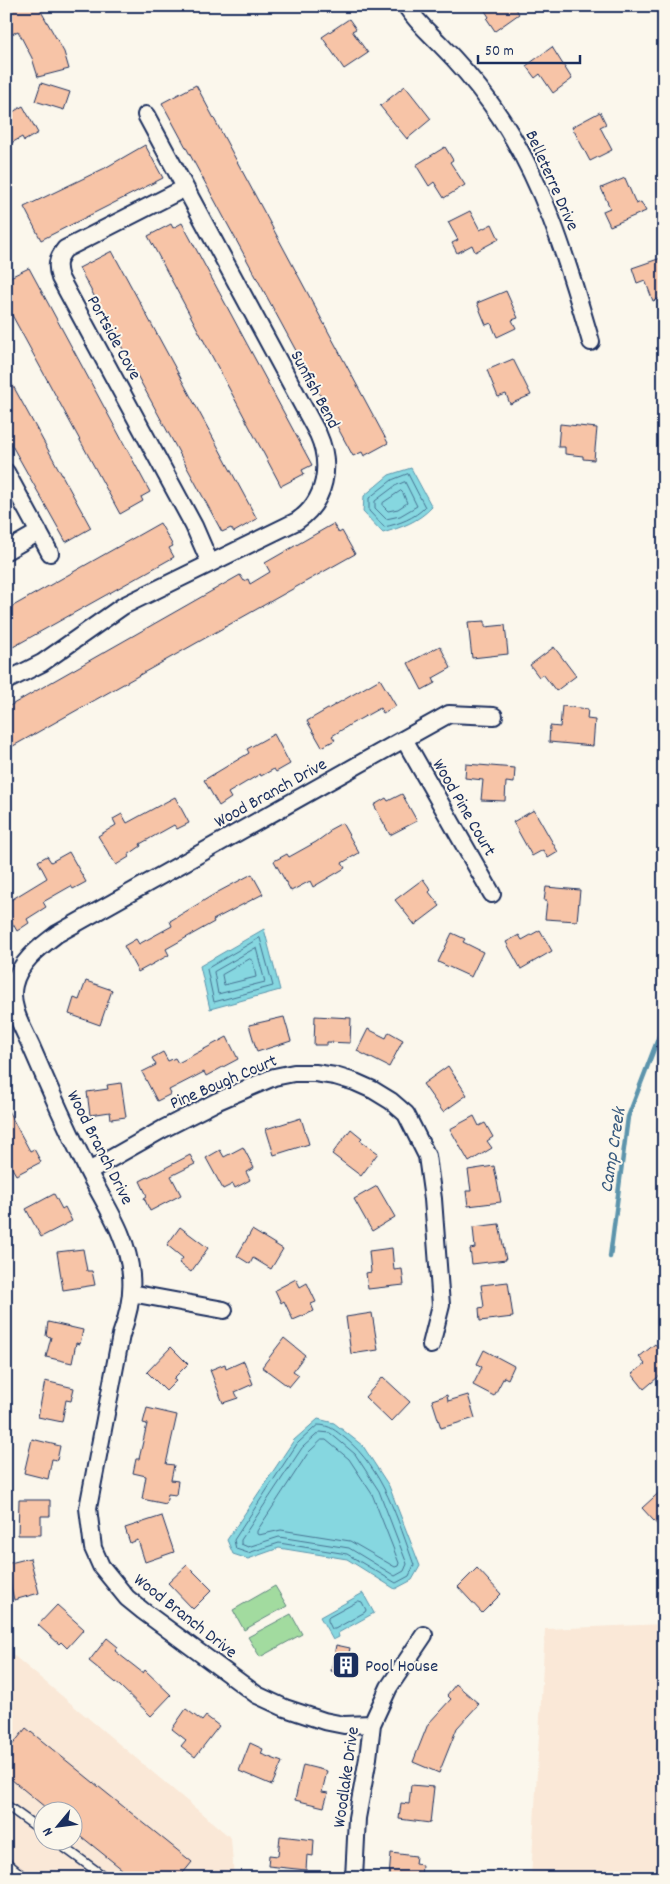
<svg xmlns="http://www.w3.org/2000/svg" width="670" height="1884" viewBox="0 0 670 1884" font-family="Dekko,sans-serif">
<rect width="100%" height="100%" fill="#fbf7ec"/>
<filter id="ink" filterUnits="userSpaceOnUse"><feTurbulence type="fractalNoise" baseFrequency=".02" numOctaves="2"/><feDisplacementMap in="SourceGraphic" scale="10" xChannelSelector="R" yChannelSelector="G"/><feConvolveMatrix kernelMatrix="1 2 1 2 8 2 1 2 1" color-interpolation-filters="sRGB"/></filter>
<g filter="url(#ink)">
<path fill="#fae8d7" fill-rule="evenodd" d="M664,1624V1878H531L545,1629Z
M6,1649L231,1838L234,1878H6ZM42,1812H72V1842H42Z"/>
<path fill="#a2db9f" stroke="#5e857e" d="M275,1586L287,1606L244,1630L233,1610Z
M291,1614L302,1634L260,1657L248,1637Z"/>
<path fill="#86d7e0" stroke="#5b94ac" d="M411,468L432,507C418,522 402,527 383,533L363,512L364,496L389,475Z
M264,929L280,990L210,1009L200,966Z
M318,1419L334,1423L363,1446L389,1486L420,1566L412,1580L395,1589L347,1559L279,1548L248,1559L233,1554L227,1540L294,1440Z
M363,1593L374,1613L338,1633L339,1637L333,1640L320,1617Z"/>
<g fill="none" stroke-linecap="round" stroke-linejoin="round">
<path stroke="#467292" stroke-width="1" d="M408,474L425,507C415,518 399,524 384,527L369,511V498L392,480Z
M405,482L417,506L400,516L386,519L375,508V501L395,486Z
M401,491L403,493L407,503L398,509L388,511L383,506V503Z
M260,938L273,986L214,1002L207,969Z
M256,948L265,982L218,994L214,972Z
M250,959L253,961L256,977L224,985L222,975Z
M318,1425C330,1425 336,1431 345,1438C383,1469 398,1520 414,1565L409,1576L396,1583L347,1554L279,1543L248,1553L236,1549L234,1540L297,1444Z
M320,1432L330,1433L355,1454L379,1491L407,1564L404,1571L395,1576L349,1548L279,1537L248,1547L241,1544V1540L302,1448Z
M322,1440H326L349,1459L372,1494L399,1563L398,1566L395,1567L350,1541L281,1530L259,1535L257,1534V1531L308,1453Z
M359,1601L362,1602L366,1610L365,1612L335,1629H332L328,1621V1618Z"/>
<path stroke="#5b94ac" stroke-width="4.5" d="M610,1257L628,1117L664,1023"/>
</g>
<path fill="#f7c4a7" stroke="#1b2f5e" d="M6,6H38L64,52L69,69L38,77L32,58L18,31L12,34L6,24Z
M482,6H514L519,14L495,31L487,19L489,17Z
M349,19L356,29L352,31L368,53L344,69L322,37Z
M552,47L572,79L553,93L540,74L535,78L526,66Z
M41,83L70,92L64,110L35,101Z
M196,85L388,443L364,456L362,452L353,456L162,103Z
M405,86L431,119L407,139L380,106Z
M23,106L38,133L24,141L22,137L6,146V116Z
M600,112L606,124L600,127L612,150L590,161L572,127Z
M145,145L163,178L41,240L24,207L105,168Z
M445,147L453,160L450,162L465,185L444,198L434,182L429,186L416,165Z
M625,178L636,204L641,202L646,211L610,226L603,211L610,208L601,188Z
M470,211L480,230L492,224L499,239L475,252L472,245L457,253L452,243L458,240L448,222Z
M182,223L312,465L302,470L304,474L281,486L148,236L171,224L173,228Z
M112,251L257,519L234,532L231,528L222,532L79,268Z
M664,257V297L653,301L645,280L637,283L632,268Z
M29,268L150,492L141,497L143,501L120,514L6,304V279Z
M506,291L518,318L512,320L516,328L497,337L491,323L486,325L477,303Z
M513,359L531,395L510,404L506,394L498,397L487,370Z
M6,373L91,528L66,542L6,435Z
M560,424L597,428L594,460L583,459V456L565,454V447H558Z
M160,523L173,546L169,548L174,557L13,647L6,636V610Z
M333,524L339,533L342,531L355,554L6,750V708L240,575L244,581L248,579L250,584L270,572L265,563Z
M485,621V627L505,625L508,654L472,658L468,622Z
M440,646L451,668L433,678L435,683L422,690L408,663Z
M554,647L576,676L556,691L543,674L539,677L530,665Z
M380,679L396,706L383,713L380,708L351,724L332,736L335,740L322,747L307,721Z
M562,706L588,709L587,719L595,720L593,746L549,742L550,726L560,727Z
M274,734L290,764L276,772L274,769L261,776L260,774L228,793L231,798L219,806L204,780L249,753L247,749Z
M466,764L515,768L514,783L506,782L505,801L481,800L483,780L465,778Z
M402,794L417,821L390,835L374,805L386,798L388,801Z
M175,797L189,823L177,829L174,825L140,844L141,846L128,855L129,857L116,865L98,836L116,825L113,819L122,814L127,823Z
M534,810L558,852L548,858L543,850L532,856L513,822Z
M342,823L359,853L342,863L345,868L313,887L310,881L291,891L274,861L287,854L289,857L316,842L330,832L329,830Z
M69,852L86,882L73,889L71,886L43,902L46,907L27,919L29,923L17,931L6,912V903L47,878L38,861L47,856L51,862Z
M252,874L263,894L213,920L214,922L166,949L169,955L138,972L124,946L136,939L139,944L172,926L170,921L218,892Z
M423,879L431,890L429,892L440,906L415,925L395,900Z
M546,887L580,890L577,921L545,919L547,901H544Z
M540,930L552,951L521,969L506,942L519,935L522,940Z
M452,933L465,939L463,942L483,952L471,977L438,962Z
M86,981L112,990L100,1025L69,1014L74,998L79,1000Z
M315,1016L351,1018L350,1043L327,1042V1045H314Z
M284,1017L291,1041L257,1052L249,1025Z
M368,1029L386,1038L389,1032L403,1040L389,1067L357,1051Z
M227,1037L238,1059L206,1076L204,1072L169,1090L171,1094L157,1101L142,1072L156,1065L152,1058L163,1052L168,1061L175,1058L178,1063Z
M448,1066L467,1095L443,1112L423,1084Z
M121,1083L126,1117L111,1119L110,1112L90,1115L87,1092L108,1089L107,1085Z
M6,1107L30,1151L34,1149L41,1162L16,1175L6,1158Z
M474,1116L479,1126L485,1123L493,1137L487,1141L492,1148L469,1162L450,1129Z
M301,1118L309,1144L274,1155L266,1129Z
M351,1129L362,1138L360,1140L378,1153L361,1176L332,1154Z
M243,1147L254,1168L246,1172L250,1180L235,1188L233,1184L223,1189L206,1158L220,1150L224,1157Z
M190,1155L195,1164L171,1176L181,1195L150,1211L144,1198L147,1196L140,1181Z
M494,1166L501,1202L468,1206L466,1191H471L468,1170Z
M377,1186L395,1217L372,1231L354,1199Z
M54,1194L62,1209L65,1207L72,1221L41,1237L26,1209Z
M499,1224L506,1260L472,1264L470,1249L475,1248L473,1227Z
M180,1227L208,1248L191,1272L179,1263L183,1258L167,1245Z
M252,1230L283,1249L271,1269L253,1258L250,1264L237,1256Z
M392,1248L394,1270L402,1269L404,1285L368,1289L366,1273L371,1272L369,1251Z
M83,1249L87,1271H92L95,1285L63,1290L57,1252Z
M296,1279L300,1287L307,1283L316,1302L311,1304L314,1311L293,1320L284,1301L281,1303L275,1290Z
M508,1282L513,1317L480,1321L479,1308L484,1307L481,1285Z
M372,1313L378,1350L351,1354L346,1317Z
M48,1322L83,1330L80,1344L76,1343L72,1363L46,1357L51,1337L46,1336Z
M284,1338L305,1355L293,1371L299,1375L289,1387L262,1367Z
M655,1344L664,1354V1372L644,1389L632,1374L645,1364L639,1357Z
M171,1347L188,1364L173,1379L176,1381L166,1391L147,1372Z
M484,1350L514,1366L508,1379L504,1377L494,1396L473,1385L482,1367L477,1364Z
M244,1361L253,1384L235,1392L238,1398L223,1403L210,1370L225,1364L226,1369Z
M383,1377L410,1402L391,1422L365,1397Z
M45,1381L74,1388L71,1401L66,1400L62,1422L38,1417Z
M447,1395L448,1401L468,1395L475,1418L441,1428L432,1400Z
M147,1408L177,1415L166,1464L174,1465L171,1480L178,1481L176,1495L168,1494L166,1504L142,1499L146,1476L133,1473L136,1459H139L147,1424L143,1423Z
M32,1439L60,1446L57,1460L52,1459L48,1479L24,1473Z
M664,1488V1532L642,1508Z
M19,1500H50V1516H41V1535H18Z
M162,1516L174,1552L145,1562L138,1540L130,1543L125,1528Z
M30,1558L39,1593L14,1600L6,1564Z
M187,1565L212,1590L193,1609L168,1583Z
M477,1568L501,1594L482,1613L458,1587Z
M57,1605L84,1629L67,1648L61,1642L59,1644L38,1625Z
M107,1638L118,1647L115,1651L143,1673L145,1670L171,1695L151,1716L120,1686L89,1661Z
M336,1645L350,1648L348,1657L360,1659L357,1676L331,1671Z
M456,1684L479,1704L457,1728L439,1773L413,1762L428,1724L451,1699L447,1695Z
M186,1709L202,1721L206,1716L219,1726L195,1757L181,1746L186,1740L172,1729Z
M26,1728L192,1862L179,1878H133L72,1829V1812H51L6,1775V1753Z
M250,1743L263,1749L261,1754L282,1762L272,1785L239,1771Z
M303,1765L327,1771L322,1792L328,1793L324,1807L295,1800Z
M411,1785L434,1787L430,1823L399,1819L401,1803L409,1804Z
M280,1836L314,1840L313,1856L307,1855L306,1870L268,1866L269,1855L278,1856Z
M391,1853L416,1856L415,1864L422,1865L421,1878H389Z"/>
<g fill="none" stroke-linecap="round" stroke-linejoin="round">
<g stroke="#1b2f5e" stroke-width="11">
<path id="service" d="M6,1805L42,1831
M57,1842L106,1878
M6,1862L25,1878"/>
</g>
<g stroke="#1b2f5e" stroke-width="20">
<path id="minor" d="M406,6C416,21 427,31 439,43C458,62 476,83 491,104C542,175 567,259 591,342
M185,188L65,249C57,259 56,266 60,278L194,526L210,563
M6,472L50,553
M6,551L39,532
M6,681L42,663L123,606L297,521C326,501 332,465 318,434L146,115
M404,739L492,894
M89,1171L163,1129L218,1101L274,1077L294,1073H315L335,1076L355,1082L373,1090L391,1101L406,1114L427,1156L433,1199L441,1305L431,1345
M131,1293L224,1310
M372,1724L344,1725L324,1721L285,1708L257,1695L143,1611L127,1598L101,1566L93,1548L88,1508L121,1335C128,1316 133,1296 131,1275C128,1236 105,1205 88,1171C68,1130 49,1088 31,1046C23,1028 9,1006 14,985C19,962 40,947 57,934L404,739L449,714L494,716
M354,1878L357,1818L368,1758L372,1724L389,1687L424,1635"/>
</g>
<use href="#service" stroke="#fbf7ec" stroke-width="8"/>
<use href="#minor" stroke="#fbf7ec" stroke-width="16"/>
</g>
</g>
<defs>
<g id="building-square" transform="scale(1.4375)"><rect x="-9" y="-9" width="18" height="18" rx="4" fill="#1b2f5e" stroke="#fbf7ec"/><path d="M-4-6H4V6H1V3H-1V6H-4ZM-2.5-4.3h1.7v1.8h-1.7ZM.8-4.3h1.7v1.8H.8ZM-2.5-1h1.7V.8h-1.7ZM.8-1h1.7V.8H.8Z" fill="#fff"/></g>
</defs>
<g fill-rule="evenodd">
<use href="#building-square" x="346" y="1665"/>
</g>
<g text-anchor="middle" stroke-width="4" stroke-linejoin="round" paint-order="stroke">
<g font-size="18" fill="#1b2f5e" stroke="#fbf7ec">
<text transform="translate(553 180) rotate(66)" y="6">Belleterre Drive</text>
<text transform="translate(115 337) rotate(61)" y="6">Portside Cove</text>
<text transform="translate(316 389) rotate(62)" y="6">Sunfish Bend</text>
<text transform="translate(270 792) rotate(-29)" y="6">Wood Branch Drive</text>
<text transform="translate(465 807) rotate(60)" y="6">Wood Pine Court</text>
<text transform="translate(223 1081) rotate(-23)" y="6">Pine Bough Court</text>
<text transform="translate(101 1147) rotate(63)" y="6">Wood Branch Drive</text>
<text transform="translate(186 1615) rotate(38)" y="6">Wood Branch Drive</text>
<text transform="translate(345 1777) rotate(-82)" y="6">Woodlake Drive</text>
</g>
<g font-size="18" fill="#1b2f5e" stroke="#fbf7ec" text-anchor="start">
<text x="365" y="1671">Pool House</text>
</g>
<g font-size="19" font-style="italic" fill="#36597e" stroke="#fbf7ec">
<text transform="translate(611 1150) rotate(-81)" y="7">Camp Creek</text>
</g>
</g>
<rect width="670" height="1884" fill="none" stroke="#fbf7ec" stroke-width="25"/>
<rect x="12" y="12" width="645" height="1859" fill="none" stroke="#1b2f5e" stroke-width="2" filter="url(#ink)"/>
<g transform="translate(58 1826) rotate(241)"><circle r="24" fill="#fbf7ec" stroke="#a1a7b3"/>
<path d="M0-4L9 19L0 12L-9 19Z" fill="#1b2f5e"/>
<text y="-8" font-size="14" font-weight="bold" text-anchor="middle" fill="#1b2f5e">N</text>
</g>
<path d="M478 55v8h102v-8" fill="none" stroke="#1b2f5e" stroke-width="2.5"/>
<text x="485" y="55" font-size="15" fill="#1b2f5e" stroke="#fbf7ec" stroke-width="4" paint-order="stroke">50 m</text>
</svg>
